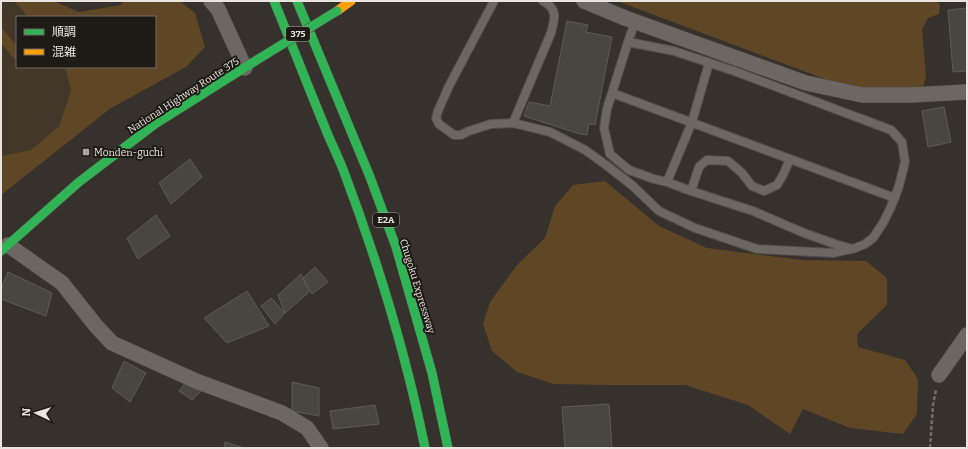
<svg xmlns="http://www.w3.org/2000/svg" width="968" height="449" viewBox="0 0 968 449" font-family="Bitter,'Noto Sans JP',serif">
<rect width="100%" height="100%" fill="#36312c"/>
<path fill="#423729" d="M1,1H14L28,17H17V67H65L71,91L59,126L31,150L1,156Z"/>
<path fill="#5f4625" d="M14,1H53L79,12L120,5L125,1H180L195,13L205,47L186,67L111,108L1,195V156L31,150L59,126L71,91L65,67H155V17H28Z
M617,1H936L940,4L939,14L928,18L922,29L926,76L923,88H864L827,80Z
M1,27L17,46V62L1,43Z
M605,181L659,226L707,248L802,260L866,261L887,278V305L857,334L858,347L905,360L918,379L917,414L903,434L850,428L803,409L790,434L748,405L685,385H611L554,384L517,372L492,351L483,324L490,302L517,265L545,238L555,206L573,185Z"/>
<path fill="#494541" stroke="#5e5a56" d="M967,8V71L953,72L948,10Z
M567,21L588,25L586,32L612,37L595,125L589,124L587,135L580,134L524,116L529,102L550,106Z
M944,107L951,142L928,147L922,111Z
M190,159L202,177L171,204L159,183Z
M156,215L170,236L138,259L127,238Z
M315,267L328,282L312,294L303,278Z
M8,272L52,293L46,316L1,299V289Z
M301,274L309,292L285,313L278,295Z
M247,291L269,326L227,343L204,318Z
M271,298L285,313L275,324L261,306Z
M124,361L146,373L130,402L112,388Z
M186,382L203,389L192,400L179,391Z
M292,382L319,388V416L292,411Z
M609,404L612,448H565L562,407Z
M375,405L379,424L333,429L330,411Z
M225,442L244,448H224Z"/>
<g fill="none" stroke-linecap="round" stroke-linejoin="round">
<g stroke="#524e49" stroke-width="10">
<path id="lane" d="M494,1L449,86L438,111L436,118L439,124L454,135H461L469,131L491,124L513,123L550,132L585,150L606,165L633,186L659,211L695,228L757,249L833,253L851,249
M628,42L674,51L734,71L891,130L902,142L905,162L899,186L891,207L883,223L873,238L865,244L853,249L835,244L804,233L753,211L691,191L667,182L654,179L629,170L610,154L604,128L607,109Z
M628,42L635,22
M612,93L895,198
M513,123L551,33C555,18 558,9 543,1
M667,182L692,122L709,63
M691,191L699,167L707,160L728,161L742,173L752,186L764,191L777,185L783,175L790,159"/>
</g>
<g stroke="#524e49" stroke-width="16">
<path id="street" d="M211,1L218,9L245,68
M584,1L625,18L806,83L862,95H911L967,92
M8,245L62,283L96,326L112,343L196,381L282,413L307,428L321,448
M939,375L967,335"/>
</g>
<g stroke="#524e49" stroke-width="10">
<path id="fast" d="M274,1C291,42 307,84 324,125C330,141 338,156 344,172C378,262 406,354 425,448
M297,1L370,177L396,247L432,373L448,448
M1,251L79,182L155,124L260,58"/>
</g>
<g stroke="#524e49" stroke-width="10">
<path id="slow" d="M337,11L351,1"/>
</g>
<path stroke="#726d68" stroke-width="2.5" stroke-dasharray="4 2" stroke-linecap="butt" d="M930,448L933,405L936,390"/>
<use href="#lane" stroke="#6c6762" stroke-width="8"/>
<use href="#street" stroke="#6c6762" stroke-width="15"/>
<use href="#fast" stroke="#30b455" stroke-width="9"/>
<use href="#slow" stroke="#ff9f0a" stroke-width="9"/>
<g stroke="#524e49" stroke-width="10" stroke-linecap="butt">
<path id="fast-bridge" d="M260,58L337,11"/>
</g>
<use href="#fast-bridge" stroke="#30b455" stroke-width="9"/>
</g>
<rect fill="#aba5a0" stroke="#1e1a16" stroke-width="1.5" x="82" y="148" width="8" height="8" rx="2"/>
<g text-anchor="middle" stroke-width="4" stroke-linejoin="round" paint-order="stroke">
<g fill="#1e1a16" stroke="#ada7a2" stroke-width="1">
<rect x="286" y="27" width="24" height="14" rx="3"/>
<rect x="373" y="213" width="26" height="14" rx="3"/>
</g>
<g font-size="9" font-weight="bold" fill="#eae4de">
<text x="298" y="37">375</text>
<text x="386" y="223">E2A</text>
</g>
<g font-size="10" fill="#eae4de" stroke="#1e1a16">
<text transform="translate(183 95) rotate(-33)" y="4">National Highway Route 375</text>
<text transform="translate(418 286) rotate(73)" y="4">Chugoku Expressway</text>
</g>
<g font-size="10" fill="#eae4de" stroke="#1e1a16" text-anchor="start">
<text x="94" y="156">Monden-guchi</text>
</g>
</g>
<rect width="968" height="449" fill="none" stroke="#eae4de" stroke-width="4"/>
<rect x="16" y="16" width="140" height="52" fill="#1e1a16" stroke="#706b66"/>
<rect x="24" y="29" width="20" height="6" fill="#30b455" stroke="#706b66"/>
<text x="52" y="36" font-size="12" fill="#eae4de">順調</text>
<rect x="24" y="49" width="20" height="6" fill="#ff9f0a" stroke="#706b66"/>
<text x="52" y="56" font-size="12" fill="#eae4de">混雑</text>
<g transform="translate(36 413) rotate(274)" stroke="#1e1a16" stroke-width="3" paint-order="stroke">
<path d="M0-3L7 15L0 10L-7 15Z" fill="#eae4de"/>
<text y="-6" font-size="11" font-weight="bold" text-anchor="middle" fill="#eae4de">N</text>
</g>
</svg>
